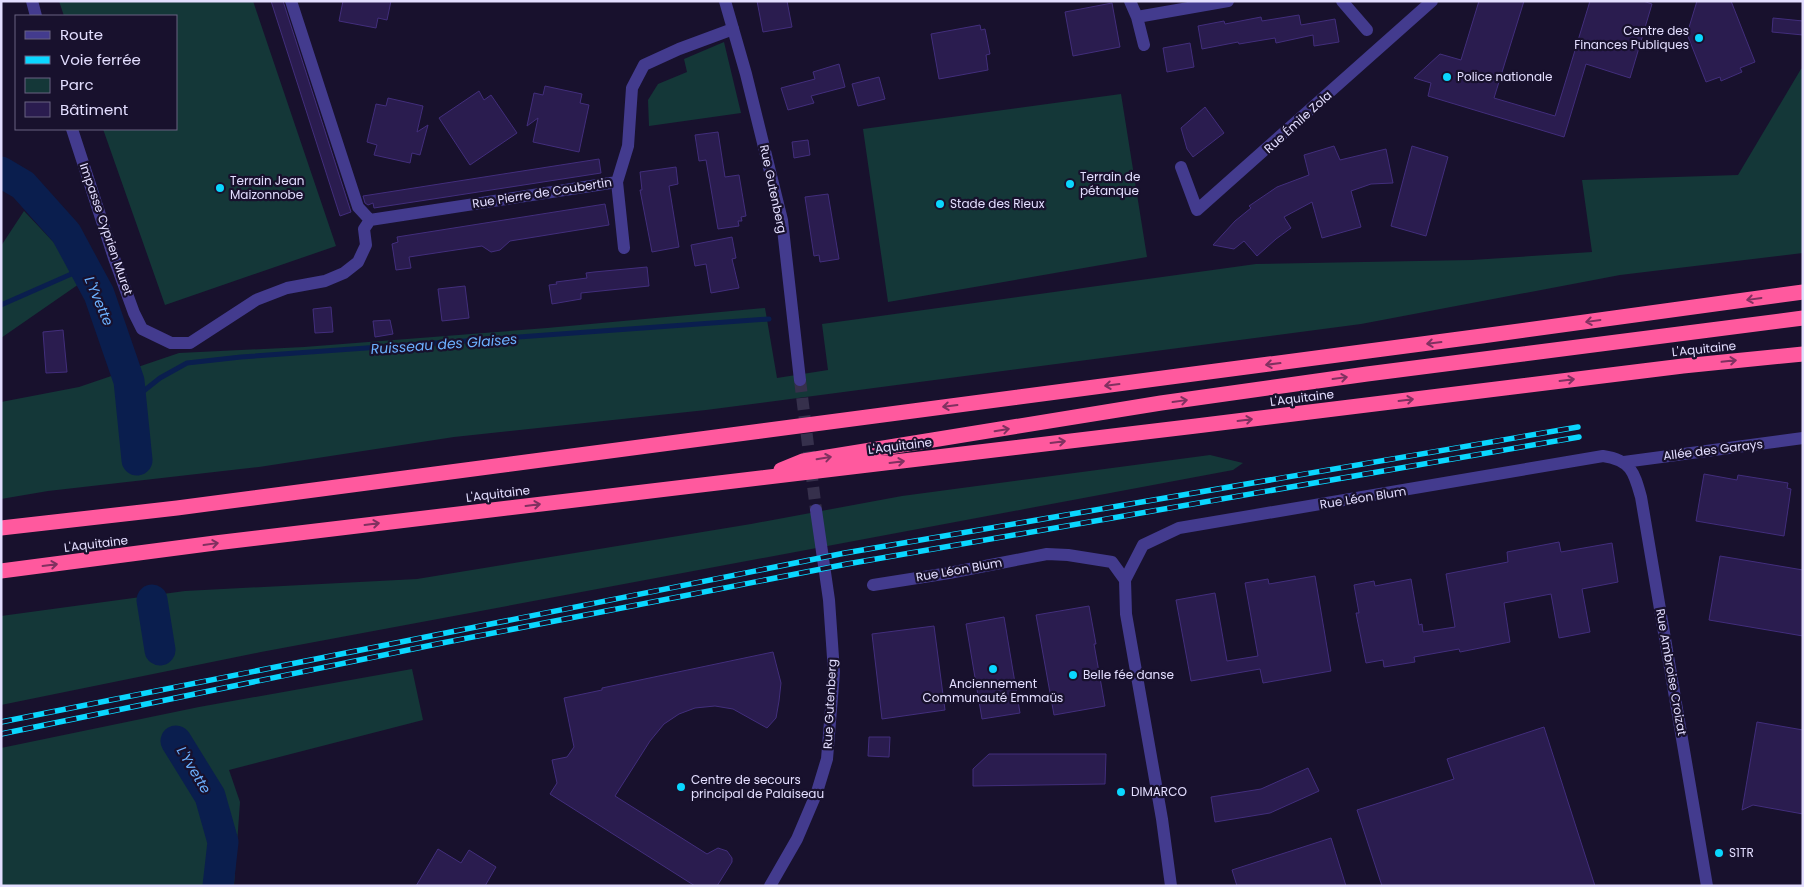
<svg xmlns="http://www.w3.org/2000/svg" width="1804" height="887" viewBox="0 0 1804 887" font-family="Poppins,sans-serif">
<rect width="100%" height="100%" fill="#18112d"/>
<path fill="#143738" d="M59,1H253L336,246L165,305L103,129H176V16H64Z
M724,42L741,113L649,126L648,100L658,84L687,72L684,59Z
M1803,68V253L1620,275L1361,324L706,410L454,437L259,467L48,491L1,499V402L79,387L179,353L304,347L547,328L765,308L777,378L828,370L822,324L1256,264L1472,260L1592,252L1582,180L1738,175L1801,69Z
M1121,94L1147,257L888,302L863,129Z
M24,211L59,248L79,284L1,338V246Z
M1210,455L1243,463L1233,470L261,652L1,705V616L185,591L417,579L751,524L902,496Z
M412,669L423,720L229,770L240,802L234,886H1V748L199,707Z"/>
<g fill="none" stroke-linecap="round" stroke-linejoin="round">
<path stroke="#0a1e4e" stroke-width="5" d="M1,305L85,268
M131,401L160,378L187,363L241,357L769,319"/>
<path stroke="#0a1e4e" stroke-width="31" d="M1,172L23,185L66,233L99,294L129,381L137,460
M152,600L160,650
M176,741L210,796L223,842L218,886"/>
</g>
<path fill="#2a1c4f" stroke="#422e7c" d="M271,1H283L351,212L340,216Z
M343,1H391L387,20L378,18L376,28L339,21Z
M757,1H787L792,27L763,32Z
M1479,1H1524L1494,98L1555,116L1590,1H1643L1652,4L1630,78L1586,64L1564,137L1428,96L1431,83L1414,78L1440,54L1461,60Z
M1697,1H1731L1755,62L1740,68L1742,72L1721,81L1720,77L1706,82L1687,34Z
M1112,3L1120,47L1073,56L1065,12Z
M1299,15L1301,25L1335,19L1339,42L1314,46L1313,35L1276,43L1275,38L1239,44L1238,42L1202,49L1198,26L1224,21L1225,24L1261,17L1262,21Z
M1773,18L1803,21V35L1772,32Z
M980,25L981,30L985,29L990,54L986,55L988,70L939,79L931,34Z
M1190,43L1194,67L1167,72L1163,48Z
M839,64L845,87L811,96L814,103L788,110L781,88L815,79L813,72Z
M879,77L885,99L858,106L852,84Z
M545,86L582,94L580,103L589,105L579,152L533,142L538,118L527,126L534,93L543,95Z
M479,91L484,100L491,95L517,133L470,165L439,118Z
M388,98L423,106L417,132L428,125L420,155L412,153L410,163L374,155L377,145L367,142L376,104L386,106Z
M1205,107L1224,133L1193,157L1187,149L1181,128Z
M718,132L725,177L739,175L746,216L741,217L742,221H738L739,226L718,229L706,160L699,161L695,135Z
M808,140L810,155L794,158L792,142Z
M1334,146L1340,160L1386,149L1393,183L1371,184L1351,191L1361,227L1322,238L1312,202L1284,217L1291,228L1276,239L1257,256L1244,241L1234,249L1213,245L1235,221L1251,208L1249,206L1277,187L1309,175L1304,155Z
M1412,146L1448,157L1426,236L1391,226Z
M599,159L601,173L446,197L374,208L373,203L368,205L365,203L363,196Z
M676,167L678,184L669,186L679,247L652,252L640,190H642L640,172Z
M828,194L839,259L820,262L819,255L814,256L805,197Z
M605,204L609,225L510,241L500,250L491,252L482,246L409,257L411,268L396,270L392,244L398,242L397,237Z
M732,237L736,258L732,259L739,288L711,293L706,264L695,266L691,245Z
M647,267L649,286L581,293V299L552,304L549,285L557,284L556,282L587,278L586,273L594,272Z
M465,286L469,318L442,321L438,289Z
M331,307L333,332L315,333L313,309Z
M390,320L393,334L375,337L373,321Z
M63,330L67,372L46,373L43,332Z
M1704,474L1737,480L1738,475L1788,483L1787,488L1791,489L1784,536L1696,521Z
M1559,542L1561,552L1612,543L1618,582L1582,589L1590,632L1559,638L1551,594L1504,603L1510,642L1460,652L1459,649L1414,657L1415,662L1384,667L1383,660L1366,663L1356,613H1359L1354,585L1374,581L1375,586L1411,579L1419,625L1422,624L1423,632L1455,627L1446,574L1508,562L1507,552Z
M1720,556L1803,570V636L1709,620Z
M1315,576L1331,671L1263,683L1260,669L1191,681L1176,600L1215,593L1227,661L1258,656L1245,583L1268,579L1269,584Z
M1089,606L1096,644H1094L1105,706L1054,715L1036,615Z
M1004,617L1020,713L982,719L966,624Z
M934,626L945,710L882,719L872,634Z
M773,652L781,683L779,701L776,718L767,728L733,709L715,706L695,708L679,714L664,724L650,741L615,796L707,854L718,848L727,851L732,858V862L717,886H695L550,794L557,783L552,760L567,757L574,747L564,698L602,690V688Z
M1757,722L1803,730V814L1753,805L1742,810Z
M1544,727L1595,886H1382L1357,810L1454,779L1447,759Z
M869,737H890L889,757L868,756Z
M989,754H1106L1105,784L973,786V769Z
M1308,768L1319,791L1270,813L1215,822L1211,797L1261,789Z
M1331,838L1346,886H1237L1232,870Z
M438,849L461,863L469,850L496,867L485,886H416Z"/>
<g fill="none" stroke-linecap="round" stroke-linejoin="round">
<path stroke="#36304c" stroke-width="12" stroke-dasharray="12 6" stroke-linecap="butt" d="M800,380L816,510"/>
<path stroke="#433b8e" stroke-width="12" d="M32,1L36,16
M291,1L358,207L370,220L617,182L628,146L632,88L644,65L679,49L733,29
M1130,1L1137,17L1144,45
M1342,1L1367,30
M1137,17L1228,1
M72,129L114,258L134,313L142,329L171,343H190L256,300L287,288L325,281L344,273L358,262L366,245L364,229L370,220
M1181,167L1197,210L1432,1
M617,182L624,248
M1624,462L1803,438
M873,585L949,573L1047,554L1068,555L1112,562L1125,580
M1171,886L1162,819L1126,614L1125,580L1143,545L1179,528L1603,456C1631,460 1634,472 1641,497L1707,886"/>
<path stroke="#433b8e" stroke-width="12" d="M725,1L746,74L782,220L800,380
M770,886L797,839L817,792L827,759L834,672L829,600L816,510"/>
<path stroke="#ff599e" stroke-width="15" d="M781,470L803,461L1161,403L1367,374L1803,318
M1,528L177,508L1482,336L1803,292
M1,571L215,543L1196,426L1683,366L1803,354"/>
<g stroke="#0ad7ff" stroke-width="5.5">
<path id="rail" d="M1,722L845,553L1578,427
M1,734L442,643L847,564L1579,437"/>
</g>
<use href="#rail" stroke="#18112d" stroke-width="4" stroke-dasharray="11" stroke-linecap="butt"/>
</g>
<defs><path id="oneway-shaft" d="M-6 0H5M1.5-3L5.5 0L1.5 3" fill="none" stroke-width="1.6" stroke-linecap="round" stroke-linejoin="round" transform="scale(1.25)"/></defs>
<g stroke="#803160">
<use href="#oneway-shaft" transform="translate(1754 299) rotate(172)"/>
<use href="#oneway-shaft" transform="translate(1593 321) rotate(172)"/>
<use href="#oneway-shaft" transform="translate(1434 343) rotate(173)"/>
<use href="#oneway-shaft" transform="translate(1729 361) rotate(-6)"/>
<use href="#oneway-shaft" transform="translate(1273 364) rotate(173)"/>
<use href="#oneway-shaft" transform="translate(1340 378) rotate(-8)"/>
<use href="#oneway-shaft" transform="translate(1567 380) rotate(-7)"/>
<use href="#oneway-shaft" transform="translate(1112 385) rotate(173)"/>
<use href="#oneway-shaft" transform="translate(1406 400) rotate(-7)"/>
<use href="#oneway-shaft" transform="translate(1180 401) rotate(-8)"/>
<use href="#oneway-shaft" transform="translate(950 406) rotate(173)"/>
<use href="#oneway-shaft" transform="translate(1245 420) rotate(-7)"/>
<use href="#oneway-shaft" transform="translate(1002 430) rotate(-9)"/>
<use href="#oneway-shaft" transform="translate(1058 442) rotate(-7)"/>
<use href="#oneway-shaft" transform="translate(824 458) rotate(-9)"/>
<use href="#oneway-shaft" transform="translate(897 462) rotate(-7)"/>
<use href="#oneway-shaft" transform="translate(533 505) rotate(-7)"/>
<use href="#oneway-shaft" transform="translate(372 524) rotate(-7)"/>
<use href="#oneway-shaft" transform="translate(211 544) rotate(-8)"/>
<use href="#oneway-shaft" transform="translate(50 565) rotate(-7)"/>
</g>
<g fill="#0ad7ff" stroke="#18112d" stroke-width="2">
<circle cx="1699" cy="38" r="5"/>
<circle cx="1447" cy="77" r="5"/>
<circle cx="1070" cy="184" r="5"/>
<circle cx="220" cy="188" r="5"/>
<circle cx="940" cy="204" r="5"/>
<circle cx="993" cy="669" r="5"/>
<circle cx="1073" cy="675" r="5"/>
<circle cx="681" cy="787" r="5"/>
<circle cx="1121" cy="792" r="5"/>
<circle cx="1719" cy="853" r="5"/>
</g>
<g text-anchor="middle" stroke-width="4.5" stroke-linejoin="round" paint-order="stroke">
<g font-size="12" fill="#e3deff" stroke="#18112d" text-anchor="start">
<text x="1689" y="35" text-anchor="end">Centre des<tspan x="1689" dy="14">Finances Publiques</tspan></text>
<text x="1457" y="81">Police nationale</text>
<text x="1080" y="181">Terrain de<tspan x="1080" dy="14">pétanque</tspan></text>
<text x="230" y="185">Terrain Jean<tspan x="230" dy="14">Maizonnobe</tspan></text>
<text x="950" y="208">Stade des Rieux</text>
<text x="1083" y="679">Belle fée danse</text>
<text x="993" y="688" text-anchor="middle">Anciennement<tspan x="993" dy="14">Communauté Emmaüs</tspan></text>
<text x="691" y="784">Centre de secours<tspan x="691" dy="14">principal de Palaiseau</tspan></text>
<text x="1131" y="796">DIMARCO</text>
<text x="1729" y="857">S1TR</text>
</g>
<g font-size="12" fill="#e3deff" stroke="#18112d">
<text transform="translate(1298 122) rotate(-42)" y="4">Rue Émile Zola</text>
<text transform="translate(773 189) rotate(78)" y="4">Rue Gutenberg</text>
<text transform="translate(542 193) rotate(-9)" y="4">Rue Pierre de Coubertin</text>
<text transform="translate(106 229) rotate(71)" y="4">Impasse Cyprien Muret</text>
<text transform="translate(1704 349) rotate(-6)" y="4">L'Aquitaine</text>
<text transform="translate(1302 398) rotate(-7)" y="4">L'Aquitaine</text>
<text transform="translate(900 446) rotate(-7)" y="4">L'Aquitaine</text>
<text transform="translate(1713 450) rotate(-7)" y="4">Allée des Garays</text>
<text transform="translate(498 494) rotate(-7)" y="4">L'Aquitaine</text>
<text transform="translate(1363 498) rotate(-9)" y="4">Rue Léon Blum</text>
<text transform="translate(96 544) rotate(-7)" y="4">L'Aquitaine</text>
<text transform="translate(959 570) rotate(-10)" y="4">Rue Léon Blum</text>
<text transform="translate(1671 672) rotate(80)" y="4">Rue Ambroise Croizat</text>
<text transform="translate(830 704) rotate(-87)" y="4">Rue Gutenberg</text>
</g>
<g font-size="14" font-style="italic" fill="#6cb1ff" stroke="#18112d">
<text transform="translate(99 301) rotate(67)" y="5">L'Yvette</text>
<text transform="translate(444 344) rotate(-4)" y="5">Ruisseau des Glaises</text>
<text transform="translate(194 770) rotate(59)" y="5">L'Yvette</text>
</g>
</g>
<rect width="1804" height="887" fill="none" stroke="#e3deff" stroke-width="5"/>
<rect x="15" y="15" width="162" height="115" fill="#18112d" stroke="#696381"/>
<rect x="25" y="31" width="25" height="8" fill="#433b8e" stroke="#696381"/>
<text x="60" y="40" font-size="15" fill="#e3deff">Route</text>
<rect x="25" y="56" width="25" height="8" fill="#0ad7ff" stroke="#696381"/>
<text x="60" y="65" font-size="15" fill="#e3deff">Voie ferrée</text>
<rect x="25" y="78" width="25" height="15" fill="#143738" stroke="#696381"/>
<text x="60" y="90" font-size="15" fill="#e3deff">Parc</text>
<rect x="25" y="102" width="25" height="15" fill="#2a1c4f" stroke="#696381"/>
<text x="60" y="115" font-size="15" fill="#e3deff">Bâtiment</text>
</svg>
